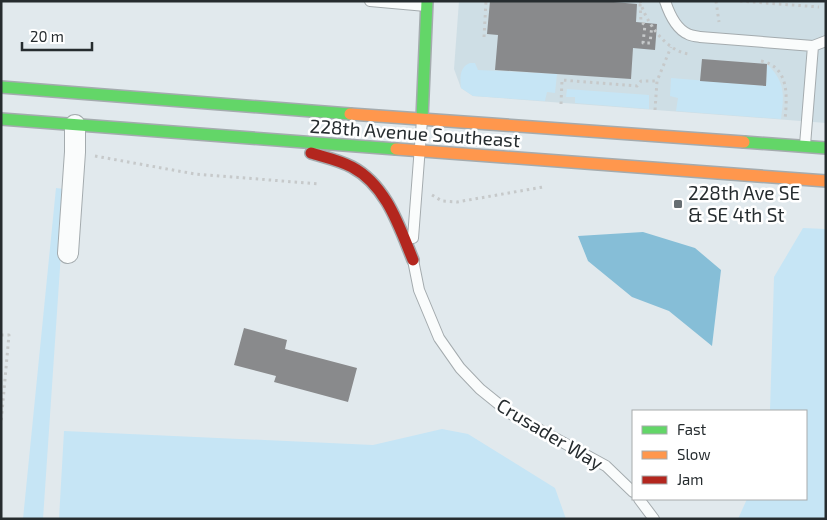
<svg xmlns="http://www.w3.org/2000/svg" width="827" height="520" viewBox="0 0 827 520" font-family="'Exo 2',sans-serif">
<rect width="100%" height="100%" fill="#e1e9ed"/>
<path fill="#cedee5" d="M459,1H826V123L473,96L461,88L454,69Z"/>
<path fill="#c6e5f5" d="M470,63H475L478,70L557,74L555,93L547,92L545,101L473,96L461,88C460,79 459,67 470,63Z
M767,64C786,83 784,94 781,119L676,111L678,98L670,96L671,78L766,86Z
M567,89L649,95V109L575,103V97H566Z
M56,188L64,189L61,253L43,519H23Z
M803,228L826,229V519H738L747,499H806V411H770L774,277Z
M442,429L468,434L555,488L566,519H59L64,431L373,445Z"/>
<path fill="#86bed7" d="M643,232L695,248L721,270L712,346L669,311L632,297L588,261L578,236Z"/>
<path fill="#898a8c" d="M490,1H602L637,4L636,22L657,24L655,50L633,48L631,79L495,70L498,35L487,34Z
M702,59L767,64L766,86L700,81Z
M244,328L287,340L285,349L357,368L348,402L274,382L276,376L234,365Z"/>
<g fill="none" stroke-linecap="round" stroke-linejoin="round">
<g stroke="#a4abae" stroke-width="12">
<path id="lane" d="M370,1L426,6
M665,1C669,13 676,29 688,34C691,36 696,36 700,37L813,46L826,41
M805,145L813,46
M413,238L422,120
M413,260L419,290L439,338L460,368L480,389L511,414L606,466L633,492
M639,499L654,519"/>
</g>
<g stroke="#a4abae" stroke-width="22">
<path id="street" d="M68,253L75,152V125"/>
</g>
<g stroke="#a4abae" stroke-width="14">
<path id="fast" d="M1,87L350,114
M1,119L396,149
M422,119L427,1
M744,142L826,148"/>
</g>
<g stroke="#a4abae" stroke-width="14">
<path id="slow" d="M350,114L744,142
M396,149L826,181"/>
</g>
<g stroke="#a4abae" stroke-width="14">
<path id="jam" d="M311,153C324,157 339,160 352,167C386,185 399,226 413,260"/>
</g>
<path stroke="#c6c9ca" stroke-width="3" stroke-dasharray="2.5 4" stroke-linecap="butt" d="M640,1C646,22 665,50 688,54
M716,1L719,22
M740,1L819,7
M640,4L641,22L645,25L643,43H650L652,25
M484,37L486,1
M761,61C790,67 787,97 785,120
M561,104L562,80L637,86L641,81H657
M655,110L657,81L671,47
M95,156L195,174L320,184
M432,195L442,201L457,202L543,187
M1,335H9L1,423"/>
<use href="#lane" stroke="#fafcfc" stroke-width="10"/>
<use href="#street" stroke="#fafcfc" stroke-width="20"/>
<use href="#fast" stroke="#63d668" stroke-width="11"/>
<use href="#slow" stroke="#ff974d" stroke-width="11"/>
<use href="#jam" stroke="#b3261e" stroke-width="11"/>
</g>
<rect fill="#676e72" stroke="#fff" stroke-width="2" x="673" y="199" width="10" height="10" rx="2.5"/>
<g text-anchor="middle" stroke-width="5" stroke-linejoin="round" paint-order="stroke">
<g font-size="19" fill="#262c2f" stroke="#fff">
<text transform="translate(415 133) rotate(4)" y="7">228th Avenue Southeast</text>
<text transform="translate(550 434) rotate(31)" y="7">Crusader Way</text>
</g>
<g font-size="19" fill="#262c2f" stroke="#fff" text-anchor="start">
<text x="688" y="200">228th Ave SE<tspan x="688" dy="22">&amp; SE 4th St</tspan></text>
</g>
</g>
<rect width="827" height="520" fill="none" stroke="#262c2f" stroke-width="5"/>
<rect x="632" y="410" width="175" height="90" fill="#ffffff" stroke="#a8abac"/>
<rect x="642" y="426" width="25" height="8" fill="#63d668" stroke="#a8abac"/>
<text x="677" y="435" font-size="15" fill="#262c2f">Fast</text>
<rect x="642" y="451" width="25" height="8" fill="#ff974d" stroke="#a8abac"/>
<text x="677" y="460" font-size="15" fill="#262c2f">Slow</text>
<rect x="642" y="476" width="25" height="8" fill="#b3261e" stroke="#a8abac"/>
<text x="677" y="485" font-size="15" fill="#262c2f">Jam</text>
<path d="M22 42v8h70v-8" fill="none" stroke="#262c2f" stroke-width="2.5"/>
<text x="30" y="42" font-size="15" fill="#262c2f" stroke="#ffffff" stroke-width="4" paint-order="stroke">20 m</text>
</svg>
